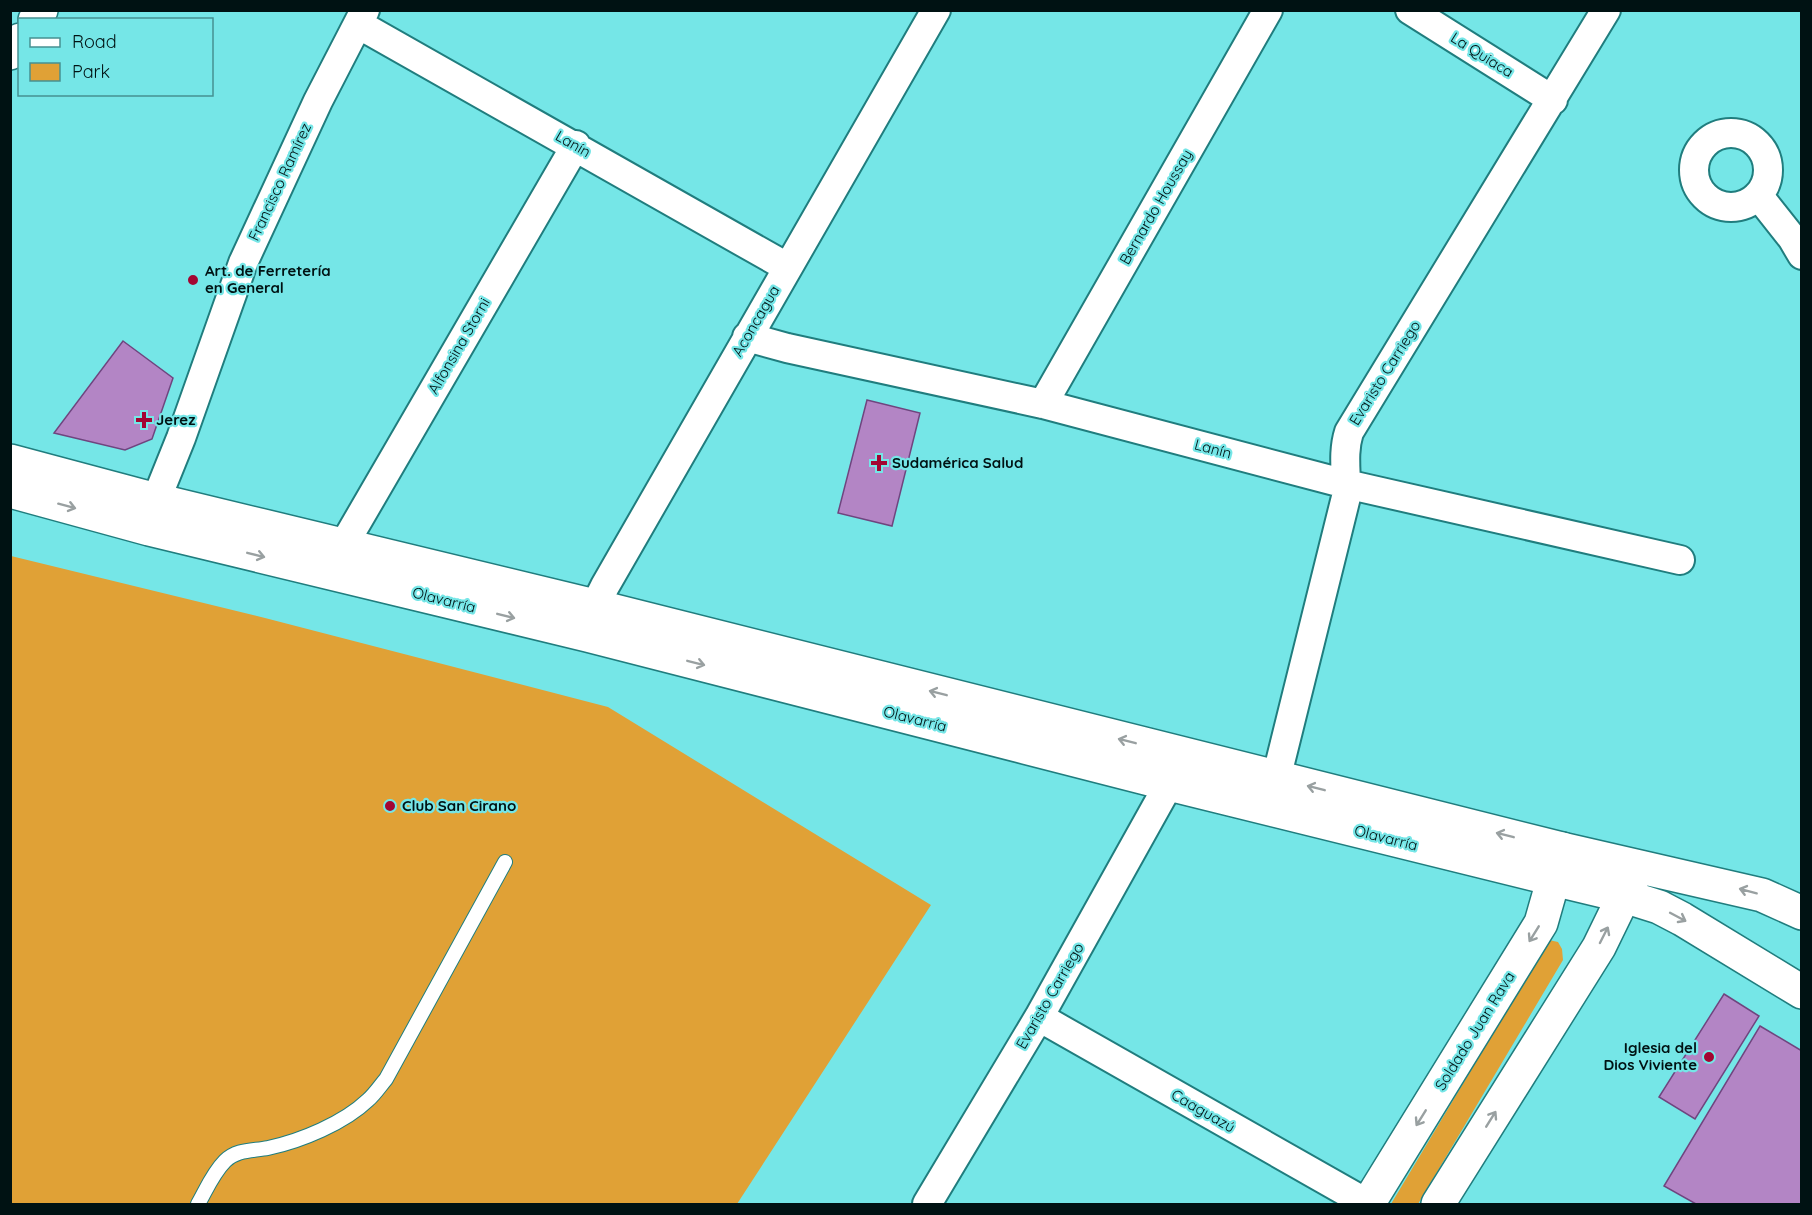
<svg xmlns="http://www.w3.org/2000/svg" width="1812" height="1215" viewBox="0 0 1812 1215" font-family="Quicksand,sans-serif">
<rect width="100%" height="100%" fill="#75e6e7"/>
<path fill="#e0a136" d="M11,556L265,618L608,707L931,905L737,1204H11Z
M1549,940L1558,942L1562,949L1563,960L1418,1204H1391Z"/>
<path fill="#b385c5" stroke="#6f457f" stroke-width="1.5" d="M123,341L173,378L152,439L125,450L54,433Z
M867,400L920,413L892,526L838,513Z
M1724,994L1759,1016L1695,1119L1659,1097Z
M1760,1026L1802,1051V1204H1696L1664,1186Z"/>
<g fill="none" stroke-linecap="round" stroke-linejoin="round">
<g stroke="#207d7e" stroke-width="16">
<path id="service" d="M198,1204C206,1190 213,1173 225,1161C237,1149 253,1151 268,1148C301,1141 344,1123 368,1100C375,1094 380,1086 386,1079L505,862"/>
</g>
<g stroke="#207d7e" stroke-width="32">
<path id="minor" d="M1410,10L1553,100
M358,24L787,267
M1694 170a37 37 0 1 1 74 0a37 37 0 1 1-74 0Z
M1758,195L1792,238L1802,255
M747,337L787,348L1043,404L1346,484L1680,560
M1043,404L1268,10
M151,521L156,500L181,438L243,263L318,101L365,10
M343,546L576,145
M589,628L595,606L605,586L936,10
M1276,779L1346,497C1347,475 1342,454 1349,432L1606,10
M1039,1017L1368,1204
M927,1204L1039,1017L1169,784"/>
</g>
<g stroke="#207d7e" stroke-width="36">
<path id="tertiary" d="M35,20L41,10
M10,53L20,40
M10,461L156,500L595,606L1562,849L1541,923L1368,1204
M10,491L149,529L587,635L1169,784L1553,879
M1438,1204L1599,947L1636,871"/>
</g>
<g stroke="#207d7e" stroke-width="36">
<path id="secondary" d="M1562,849L1762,895L1802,913
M1553,879L1624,896L1659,907L1682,919L1802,992"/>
</g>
<use href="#service" stroke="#fff" stroke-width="14"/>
<use href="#minor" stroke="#fff" stroke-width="28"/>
<use href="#tertiary" stroke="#fff" stroke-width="33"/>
<use href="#secondary" stroke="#fff" stroke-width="33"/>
</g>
<defs><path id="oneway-shaft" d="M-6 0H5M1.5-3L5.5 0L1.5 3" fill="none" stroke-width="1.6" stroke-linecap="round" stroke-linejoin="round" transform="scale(1.5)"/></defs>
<g stroke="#99a0a1">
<use href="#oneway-shaft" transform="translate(67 506) rotate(15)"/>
<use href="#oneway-shaft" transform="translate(256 555) rotate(14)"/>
<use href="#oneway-shaft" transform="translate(506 616) rotate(14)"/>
<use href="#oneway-shaft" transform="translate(696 663) rotate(14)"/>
<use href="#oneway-shaft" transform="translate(938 693) rotate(-166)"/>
<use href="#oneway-shaft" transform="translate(1127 741) rotate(-166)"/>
<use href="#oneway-shaft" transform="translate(1316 788) rotate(-166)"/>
<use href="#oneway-shaft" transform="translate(1505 835) rotate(-166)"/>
<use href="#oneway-shaft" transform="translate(1748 891) rotate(-165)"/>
<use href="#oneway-shaft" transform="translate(1678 917) rotate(28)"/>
<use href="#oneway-shaft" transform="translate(1534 934) rotate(122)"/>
<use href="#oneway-shaft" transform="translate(1604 935) rotate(-63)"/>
<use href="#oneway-shaft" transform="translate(1421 1118) rotate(122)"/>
<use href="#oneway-shaft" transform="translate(1491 1119) rotate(-58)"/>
</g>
<g fill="#a30532" stroke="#75e6e7" stroke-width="2">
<circle cx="193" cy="280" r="6"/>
<path d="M141 411h6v6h6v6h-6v6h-6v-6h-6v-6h6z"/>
<path d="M876 454h6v6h6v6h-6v6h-6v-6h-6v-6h6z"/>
<circle cx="390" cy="806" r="6"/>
<circle cx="1709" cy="1057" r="6"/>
</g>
<g text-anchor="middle" stroke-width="4.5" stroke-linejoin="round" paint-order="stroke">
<g font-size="15" fill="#001213" stroke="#75e6e7">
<text transform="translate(1482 55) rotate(32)" y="5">La Quiaca</text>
<text transform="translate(573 144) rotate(30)" y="5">Lanín</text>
<text transform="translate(280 182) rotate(-65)" y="5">Francisco Ramírez</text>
<text transform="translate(1156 207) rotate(-60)" y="5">Bernardo Houssay</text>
<text transform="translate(756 321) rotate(-60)" y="5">Aconcagua</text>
<text transform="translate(459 346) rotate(-60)" y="5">Alfonsina Storni</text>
<text transform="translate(1385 373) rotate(-58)" y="5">Evaristo Carriego</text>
<text transform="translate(1213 449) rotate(15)" y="5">Lanín</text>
<text transform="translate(444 600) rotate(14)" y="5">Olavarría</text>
<text transform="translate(915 719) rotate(14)" y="5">Olavarría</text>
<text transform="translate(1386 838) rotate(14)" y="5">Olavarría</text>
<text transform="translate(1050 996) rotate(-60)" y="5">Evaristo Carriego</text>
<text transform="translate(1475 1031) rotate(-58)" y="5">Soldado Juan Rava</text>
<text transform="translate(1203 1111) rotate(30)" y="5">Caaguazú</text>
</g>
<g font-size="15" font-weight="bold" fill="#001213" stroke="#75e6e7" text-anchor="start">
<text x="205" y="276">Art. de Ferretería<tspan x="205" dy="17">en General</tspan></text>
<text x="156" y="425">Jerez</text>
<text x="892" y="468">Sudamérica Salud</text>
<text x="402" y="811">Club San Cirano</text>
<text x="1697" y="1053" text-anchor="end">Iglesia del<tspan x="1697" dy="17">Dios Viviente</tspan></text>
</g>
</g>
<rect width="1812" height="1215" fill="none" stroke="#001213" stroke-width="24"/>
<rect x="18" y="18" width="195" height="78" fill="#75e6e7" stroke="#469192" stroke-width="1.5"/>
<rect x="30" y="38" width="30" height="9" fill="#ffffff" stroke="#469192" stroke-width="1.5"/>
<text x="72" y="48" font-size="18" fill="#001213">Road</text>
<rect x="30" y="63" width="30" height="18" fill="#e0a136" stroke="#469192" stroke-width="1.5"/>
<text x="72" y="78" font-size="18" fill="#001213">Park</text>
</svg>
